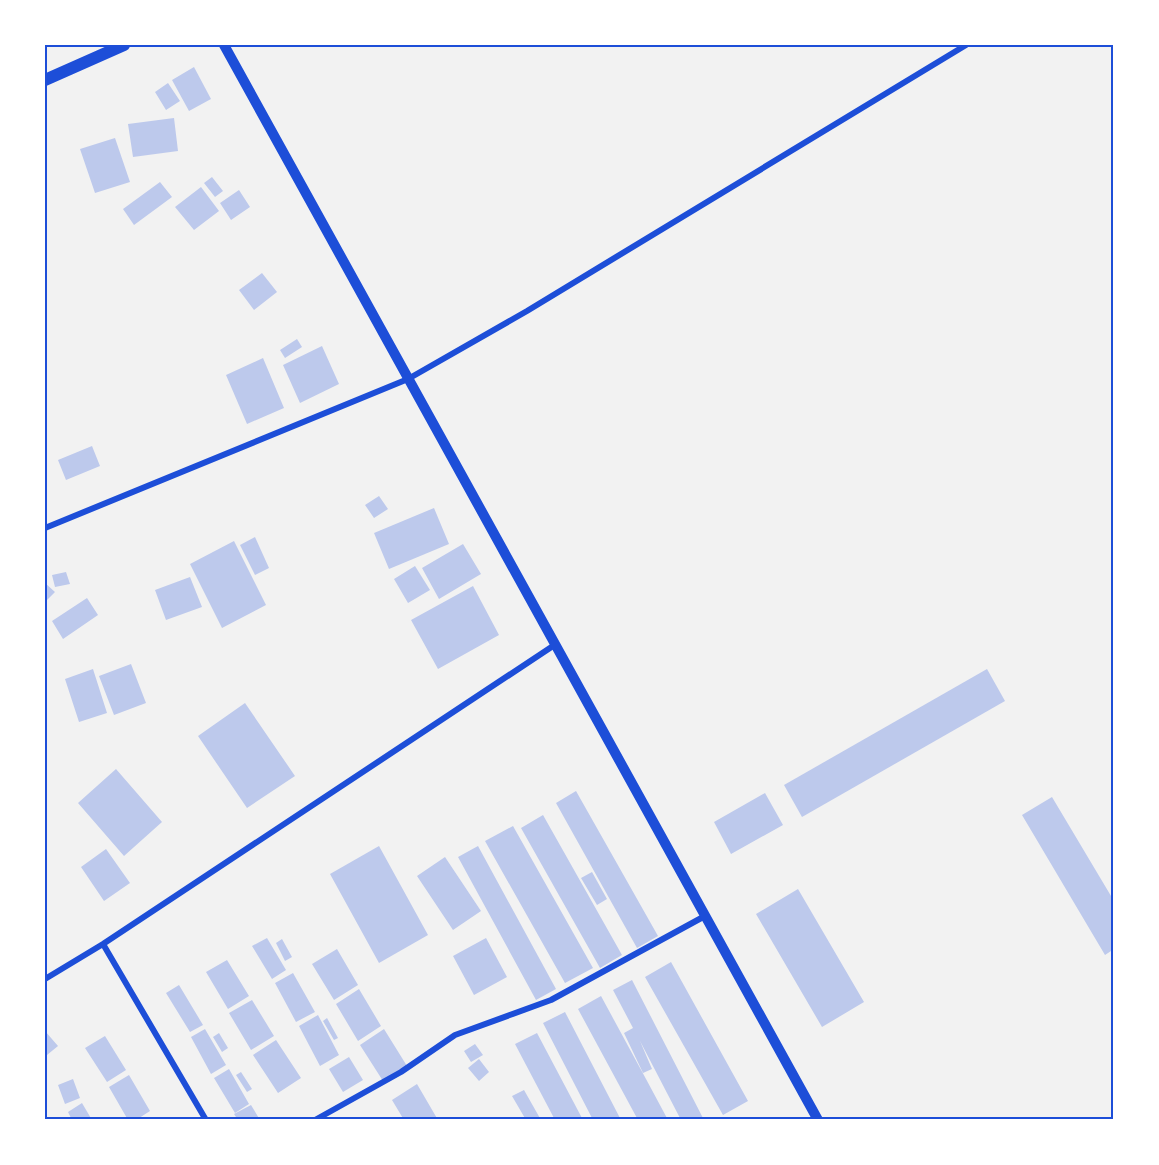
<svg xmlns="http://www.w3.org/2000/svg" width="1159" height="1165" viewBox="0 0 1159 1165" font-family="'Nunito Sans',sans-serif">
<rect width="100%" height="100%" fill="#f2f2f2"/>
<path fill="#bdc9ec" d="M194,67L211,99L189,111L172,80Z
M168,83L180,101L166,110L155,92Z
M174,118L178,151L133,157L128,124Z
M115,138L130,182L95,193L80,149Z
M212,177L223,191L215,197L204,183Z
M160,182L172,197L134,225L123,209Z
M201,187L219,211L194,230L175,207Z
M239,190L250,207L231,220L220,203Z
M262,273L277,292L254,310L239,290Z
M297,339L302,347L285,358L280,350Z
M322,346L339,384L300,403L283,365Z
M263,358L284,408L247,424L226,375Z
M92,446L100,466L66,480L58,460Z
M379,496L388,509L374,518L365,505Z
M434,508L449,544L389,569L374,533Z
M255,537L269,568L255,575L240,545Z
M234,541L266,605L222,628L190,564Z
M463,544L481,574L439,599L422,568Z
M415,566L430,590L408,603L394,579Z
M66,572L70,584L55,587L52,575Z
M190,577L202,607L166,620L155,590Z
M45,583L55,592L45,602Z
M473,586L499,635L438,669L411,620Z
M87,598L98,615L63,639L52,621Z
M131,664L146,703L114,715L99,676Z
M93,669L107,713L79,722L65,679Z
M987,669L1005,701L802,817L784,785Z
M245,703L295,776L247,808L198,736Z
M116,769L162,822L124,856L78,803Z
M576,791L658,936L637,948L556,803Z
M765,793L783,825L731,854L714,822Z
M1052,797L1114,901V949L1105,955L1022,815Z
M543,815L622,955L600,968L521,828Z
M513,826L593,968L565,983L485,841Z
M379,846L428,935L379,963L330,874Z
M478,846L556,989L536,1000L458,857Z
M106,849L130,883L104,901L81,867Z
M445,857L481,911L453,930L417,876Z
M592,872L607,899L597,905L581,878Z
M798,889L864,1002L822,1027L756,914Z
M267,938L286,970L272,979L252,946Z
M486,938L507,977L474,995L453,956Z
M282,939L292,957L285,961L276,943Z
M337,949L358,985L334,1000L312,964Z
M227,960L249,996L228,1009L206,972Z
M671,962L748,1101L723,1115L645,977Z
M293,973L315,1012L296,1022L275,983Z
M632,980L704,1120H681L640,1041L652,1069L643,1073L624,1033L633,1028L613,990Z
M179,985L203,1025L190,1032L166,993Z
M359,989L381,1026L358,1041L336,1004Z
M601,996L646,1079L668,1120H638L578,1009Z
M252,1000L274,1036L251,1050L229,1013Z
M565,1012L621,1120H593L543,1023Z
M318,1015L339,1055L320,1066L299,1026Z
M327,1018L338,1038L334,1040L323,1021Z
M205,1029L226,1065L211,1074L191,1037Z
M384,1029L407,1066L383,1081L360,1045Z
M45,1031L58,1046L47,1055L45,1053Z
M219,1033L228,1048L222,1052L213,1037Z
M537,1033L583,1120H555L515,1044Z
M105,1036L126,1070L107,1082L85,1048Z
M276,1040L301,1078L278,1093L253,1055Z
M475,1044L483,1055L471,1062L464,1051Z
M349,1057L363,1080L343,1092L329,1069Z
M479,1059L489,1072L479,1081L468,1068Z
M229,1069L249,1104L235,1113L214,1078Z
M241,1072L252,1089L247,1092L236,1075Z
M129,1075L150,1111L136,1120H128L109,1087Z
M73,1079L80,1098L65,1104L58,1085Z
M417,1084L438,1120H404L392,1100Z
M524,1090L541,1120H526L512,1096Z
M82,1103L92,1120H72L68,1112Z
M251,1105L260,1120H238L234,1114Z"/>
<g fill="none" stroke-linecap="round" stroke-linejoin="round">
<path stroke="#1d4ed8" stroke-width="6" d="M45,528L408,379L527,311L966,45
M103,944L206,1120
M45,979L103,944L556,644
M315,1120L401,1072L455,1035L551,1000L705,916"/>
<path stroke="#1d4ed8" stroke-width="10" d="M224,45L818,1120"/>
<path stroke="#1d4ed8" stroke-width="12" d="M45,80L124,45"/>
</g>
<rect width="1159" height="1165" fill="none" stroke="#ffffff" stroke-width="93"/>
<rect x="46" y="46" width="1066" height="1072" fill="none" stroke="#1d4ed8" stroke-width="2"/>
</svg>
